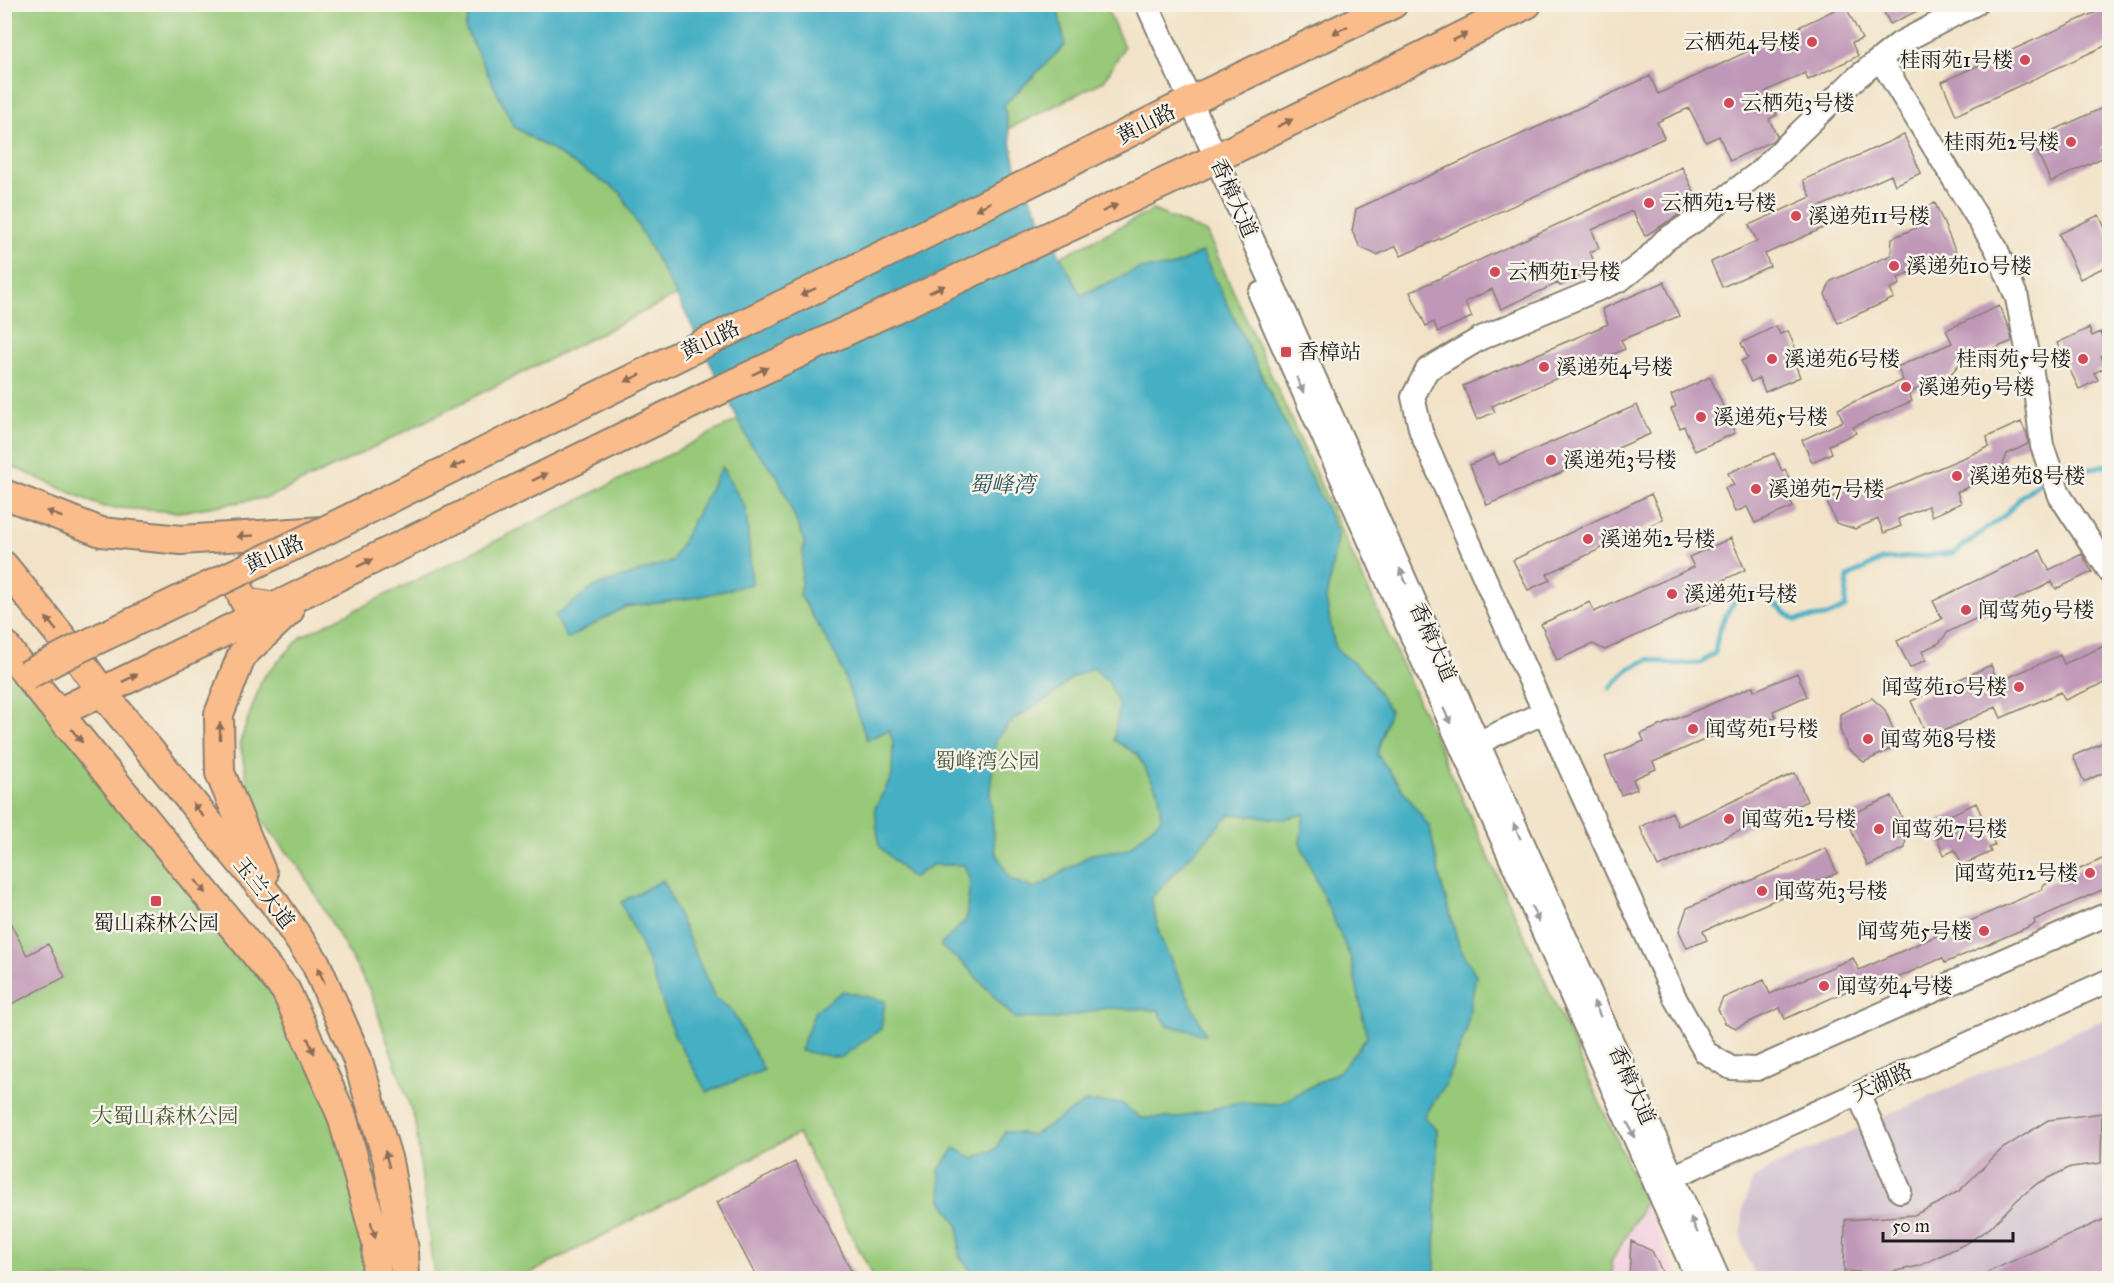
<svg xmlns="http://www.w3.org/2000/svg" width="2114" height="1283" viewBox="0 0 2114 1283" font-family="'IM FELL Great Primer','Noto Serif SC',serif">
<rect width="100%" height="100%" fill="#f7f3e8"/>
<filter id="ink" filterUnits="userSpaceOnUse"><feTurbulence type="fractalNoise" baseFrequency=".0167" numOctaves="2"/><feDisplacementMap in="SourceGraphic" scale="12" xChannelSelector="R" yChannelSelector="G"/><feConvolveMatrix kernelMatrix="1 2 1 2 8 2 1 2 1" color-interpolation-filters="sRGB"/></filter>
<filter id="wash" filterUnits="userSpaceOnUse"><feTurbulence type="fractalNoise" baseFrequency=".008" numOctaves="4" result="noise"/><feDisplacementMap in="SourceGraphic" scale="24" xChannelSelector="R" yChannelSelector="G"/><feGaussianBlur stdDeviation="1.35" result="paint"/><feColorMatrix in="noise" values="0 0 0 0 0 0 0 0 0 0 0 0 0 0 0 0 0 1.4 0 .05"/><feComposite in="paint" operator="in"/></filter>
<g filter="url(#wash)">
<rect width="100%" height="100%" fill="#f2e3c8"/>
<path fill="#f3cfdf" d="M1645,1203L1678,1278H1613L1611,1262Z"/>
<path fill="#cfbdce" d="M2109,1017V1278H1756L1741,1243L1743,1208L1753,1179L1776,1165Z"/>
<path fill="#97c979" stroke="#5a724a" stroke-width="1.5" d="M1105,4L1124,47L1104,81L346,461L270,497L179,512L103,507L9,465L5,461V5Z
M1153,210L1207,233L1645,1203L1611,1262L1613,1278H874L798,1134L521,1278H434L415,1121L370,991L302,871L252,808L240,742L262,679L302,636L587,496Z
M4,644L286,991L342,1116L376,1278H5Z"/>
<path fill="#45afc4" stroke="#306670" stroke-width="1.5" fill-rule="evenodd" d="M472,4L1057,5L1065,45L1004,105L1017,172L1081,295L1138,269L1171,267L1202,252L1338,533L1326,600L1335,648L1365,672L1390,710L1377,754L1430,828L1441,883L1460,948L1476,975L1466,1032L1445,1085L1424,1117L1437,1130L1435,1278H977L959,1256V1227L942,1200L939,1170L955,1148L973,1158L996,1149L1005,1131L1033,1135L1086,1102L1121,1103L1141,1118H1176L1240,1102L1279,1104L1340,1071L1367,1037L1351,959L1300,843L1304,814L1284,819L1230,814L1151,898L1160,937L1206,1035L1167,1025L1158,1010L1107,1008L1057,1019L1014,1018L965,965L940,946L966,920L970,881L964,865H932L912,878L879,846L875,808L892,776L893,742L889,730L867,740L838,659L800,595L804,540L778,477L750,443L684,310L620,192L514,127L465,28ZM1093,668L1108,681L1119,706L1114,740L1137,754L1159,794L1161,819L1128,849L1092,854L1035,889L1010,879L995,850L990,792L996,740L1014,719L1049,698L1073,677Z
M722,467L746,509L752,584L698,597L625,607L567,639L555,616L594,587L672,561Z
M663,880L715,998L731,1009L764,1070L707,1092L675,1037L648,961L621,902Z
M843,991L885,1001L881,1029L840,1058L800,1051L815,1011Z"/>
<g fill="none" stroke-linecap="round" stroke-linejoin="round">
<path stroke="#45afc4" stroke-width="5" d="M2058,477L2110,464
M1610,688L1630,668L1649,659L1671,664L1701,663L1715,653C1718,626 1725,613 1742,592L1762,594L1795,620L1827,616L1845,608L1848,577L1881,560L1954,553L2005,515L2023,495L2042,481L2049,479"/>
</g>
<g id="blocks">
<path fill="#bf97b7" d="M1880,4H1932L1890,24Z
M1845,5L1862,39L1852,43L1858,56L1808,80L1805,73L1766,91L1777,115L1769,119L1777,136L1772,141L1730,161L1719,136L1706,142L1689,108L1657,122L1664,138L1401,256L1396,246L1377,255L1360,247L1352,231L1356,209L1650,76L1658,94Z
M2109,6V44L1956,115L1942,82Z
M2109,105V144L2100,148L2104,157L2051,182L2032,140Z
M1904,135L1921,173L1895,185L1891,175L1819,207L1828,226L1765,254L1770,266L1722,287L1711,262L1757,241L1749,225L1811,197L1803,180Z
M1682,167L1694,192L1688,196L1693,206L1645,236L1632,211L1592,230L1599,248L1590,252L1597,269L1560,286L1558,283L1501,309L1492,289L1465,302L1472,317L1438,332L1434,322L1426,326L1410,292Z
M1935,203L1956,252L1898,278L1900,284L1890,289L1894,298L1838,323L1825,294L1831,281L1891,255L1892,238L1916,228L1910,214Z
M2099,215L2109,237V265L2080,279L2059,234Z
M1664,282L1679,316L1621,340L1625,349L1492,406L1495,412L1477,420L1463,386L1608,324L1602,309Z
M1999,306L2009,328L2012,341L1959,364L1951,374L1909,393L1912,401L1853,427L1856,433L1829,445L1832,453L1812,462L1802,440L1843,421L1838,409L1903,380L1897,367L1952,343L1946,330Z
M1776,326L1780,334L1788,331L1801,361L1795,364L1800,377L1765,392L1759,378L1751,382L1741,361L1748,358L1741,343Z
M2089,328L2092,336L2101,332L2109,352L2101,356L2106,367L2094,373L2098,380L2079,389L2057,343Z
M1710,377L1735,433L1695,451L1684,426L1680,428L1671,409L1676,406L1671,395Z
M1637,405L1650,434L1487,505L1470,465L1494,454L1499,465Z
M2021,422L2027,434L2028,444L2007,454L2000,473L1957,492L1961,503L1932,516L1928,506L1898,519L1901,526L1884,533L1878,519L1855,529L1836,523L1826,500L1876,479L1882,492L1989,447L1987,437Z
M1774,453L1782,471L1785,469L1793,486L1786,489L1793,507L1755,523L1747,507L1735,512L1725,488L1734,485L1728,473Z
M1651,494L1663,519L1547,574L1550,580L1528,590L1513,560Z
M1731,538L1745,570L1706,588L1712,601L1605,650L1593,644L1557,660L1541,624L1590,602L1594,612L1694,567L1689,557Z
M2040,550L2049,570L2082,554L2092,572L2056,589L2052,582L1948,632L1939,643L1922,651L1926,660L1910,668L1897,641L1942,619L1933,601Z
M2109,644V681L2065,700L2061,692L2001,718L1996,707L1928,738L1911,701L1991,665L1998,682L2060,655L2064,664Z
M1797,673L1807,696L1773,711L1776,717L1763,723L1760,716L1653,762L1656,769L1633,779L1637,789L1621,795L1605,757L1644,741L1641,734L1753,686L1754,691Z
M1872,698L1885,710L1893,729V748L1864,762L1848,749L1840,730V714Z
M2109,740V770L2084,782L2073,756Z
M1795,773L1807,801L1658,867L1640,827L1672,812L1678,826Z
M1892,796L1906,827L1905,848L1868,866L1852,832L1850,815Z
M1976,803L1995,845L1989,848L1991,852L1962,865L1955,850L1944,855L1937,838L1946,834L1939,820Z
M1826,848L1837,873L1703,931L1707,940L1687,948L1679,931L1687,908Z
M2109,856V887L2034,920L2035,924L1945,963L1942,958L1870,990L1867,982L1785,1019L1780,1008L1736,1028L1725,1023L1718,1009L1723,998L1764,980L1770,994L1853,958L1859,970L2043,889L2042,886Z
M4,911L27,955L48,944L65,977L4,1008Z
M2102,1113L2101,1163L2071,1167L2038,1183L2017,1200L1990,1228L1967,1243L1919,1266L1882,1274L1844,1271L1845,1220L1914,1215L1937,1204L1959,1191L2002,1149L2048,1120Z
M795,1162L855,1278H757L717,1202Z
M2109,1217V1278H1975Z
M1631,1241L1652,1251L1665,1278H1629Z"/>
</g>
</g>
<g filter="url(#ink)">
<use href="#blocks" fill-opacity="0" stroke="#878072" stroke-width="1.5"/>
<g fill="none" stroke-linecap="round" stroke-linejoin="round">
<g stroke="#878072" stroke-width="26">
<path id="minor" d="M1147,4L1718,1278
M1975,4L1900,43L1855,79L1758,173L1699,218L1665,240L1646,260L1620,280L1481,338L1427,370L1413,397L1421,432L1514,645L1676,1000L1705,1052L1731,1068L1757,1069L2110,913
M1880,59L1996,248L2017,298L2035,389L2042,446L2060,496L2110,572
M1260,294L1697,1278
M1464,749L1545,712
M1858,1093L1900,1191
M1659,1183L2110,980"/>
</g>
<g stroke="#878072" stroke-width="32">
<path id="major" d="M1035,180L1191,101L1393,4
M4,494L101,532L181,540L324,531
M254,563L235,580L245,602L276,607
M4,566L73,651L102,692L275,904L316,964L357,1058L388,1161L404,1250L405,1278
M4,644L27,675L286,991L342,1116L377,1244L376,1278
M58,713L707,396L1202,165L1527,4
M263,876L220,773L219,714L242,655L289,611"/>
</g>
<use href="#minor" stroke="#fff" stroke-width="22"/>
<use href="#major" stroke="#fabc8b" stroke-width="28"/>
<g stroke="#878072" stroke-width="32" stroke-linecap="butt">
<path id="major-bridge" d="M27,675L73,651L324,531L1035,180"/>
</g>
<use href="#major-bridge" stroke="#fabc8b" stroke-width="28"/>
</g>
<defs><path id="oneway-solid" d="M-6-.8H1V-3.2L6.5 0L1 3.2V.8H-6Z" transform="scale(1.5)"/></defs>
<g fill="#8b6c54">
<use href="#oneway-solid" transform="translate(1340 30) rotate(154)"/>
<use href="#oneway-solid" transform="translate(1460 37) rotate(-26)"/>
<use href="#oneway-solid" transform="translate(1285 123) rotate(-26)"/>
<use href="#oneway-solid" transform="translate(983 206) rotate(154)"/>
<use href="#oneway-solid" transform="translate(1110 208) rotate(-25)"/>
<use href="#oneway-solid" transform="translate(937 289) rotate(-25)"/>
<use href="#oneway-solid" transform="translate(808 292) rotate(154)"/>
<use href="#oneway-solid" transform="translate(760 371) rotate(-25)"/>
<use href="#oneway-solid" transform="translate(633 378) rotate(154)"/>
<use href="#oneway-solid" transform="translate(458 465) rotate(154)"/>
<use href="#oneway-solid" transform="translate(540 477) rotate(-26)"/>
<use href="#oneway-solid" transform="translate(54 514) rotate(-158)"/>
<use href="#oneway-solid" transform="translate(245 536) rotate(177)"/>
<use href="#oneway-solid" transform="translate(365 563) rotate(-26)"/>
<use href="#oneway-solid" transform="translate(51 624) rotate(-129)"/>
<use href="#oneway-solid" transform="translate(130 678) rotate(-26)"/>
<use href="#oneway-solid" transform="translate(220 731) rotate(-90)"/>
<use href="#oneway-solid" transform="translate(77 736) rotate(51)"/>
<use href="#oneway-solid" transform="translate(198 810) rotate(-129)"/>
<use href="#oneway-solid" transform="translate(201 887) rotate(51)"/>
<use href="#oneway-solid" transform="translate(321 975) rotate(-113)"/>
<use href="#oneway-solid" transform="translate(311 1046) rotate(66)"/>
<use href="#oneway-solid" transform="translate(387 1159) rotate(-104)"/>
<use href="#oneway-solid" transform="translate(373 1230) rotate(75)"/>
</g>
<g fill="#999">
<use href="#oneway-solid" transform="translate(1300 385) rotate(66)"/>
<use href="#oneway-solid" transform="translate(1403 576) rotate(-114)"/>
<use href="#oneway-solid" transform="translate(1447 716) rotate(66)"/>
<use href="#oneway-solid" transform="translate(1517 831) rotate(-114)"/>
<use href="#oneway-solid" transform="translate(1535 914) rotate(66)"/>
<use href="#oneway-solid" transform="translate(1597 1009) rotate(-114)"/>
<use href="#oneway-solid" transform="translate(1631 1130) rotate(66)"/>
<use href="#oneway-solid" transform="translate(1694 1225) rotate(-114)"/>
</g>
</g>
<g fill="#d1495b" stroke="#f7f3e8" stroke-width="2">
<circle cx="1812" cy="42" r="6"/>
<circle cx="2025" cy="60" r="6"/>
<circle cx="1729" cy="103" r="6"/>
<circle cx="2071" cy="142" r="6"/>
<circle cx="1649" cy="203" r="6"/>
<circle cx="1796" cy="216" r="6"/>
<circle cx="1894" cy="266" r="6"/>
<circle cx="1495" cy="272" r="6"/>
<rect x="1280" y="346" width="12" height="12" rx="3"/>
<circle cx="1772" cy="359" r="6"/>
<circle cx="2083" cy="359" r="6"/>
<circle cx="1544" cy="367" r="6"/>
<circle cx="1906" cy="387" r="6"/>
<circle cx="1701" cy="417" r="6"/>
<circle cx="1551" cy="460" r="6"/>
<circle cx="1957" cy="476" r="6"/>
<circle cx="1756" cy="489" r="6"/>
<circle cx="1588" cy="539" r="6"/>
<circle cx="1672" cy="594" r="6"/>
<circle cx="1966" cy="610" r="6"/>
<circle cx="2019" cy="687" r="6"/>
<circle cx="1693" cy="729" r="6"/>
<circle cx="1868" cy="739" r="6"/>
<circle cx="1729" cy="819" r="6"/>
<circle cx="1879" cy="829" r="6"/>
<circle cx="2090" cy="873" r="6"/>
<circle cx="1762" cy="891" r="6"/>
<rect x="150" y="895" width="12" height="12" rx="3"/>
<circle cx="1984" cy="931" r="6"/>
<circle cx="1824" cy="986" r="6"/>
</g>
<g text-anchor="middle" stroke-width="5" stroke-linejoin="round" paint-order="stroke">
<g font-size="21" fill="#1c1c1c" stroke="#f7f3e8" text-anchor="start">
<text x="1800" y="49" text-anchor="end">云栖苑4号楼</text>
<text x="2013" y="67" text-anchor="end">桂雨苑1号楼</text>
<text x="1741" y="110">云栖苑3号楼</text>
<text x="2059" y="149" text-anchor="end">桂雨苑2号楼</text>
<text x="1661" y="210">云栖苑2号楼</text>
<text x="1808" y="223">溪递苑11号楼</text>
<text x="1906" y="273">溪递苑10号楼</text>
<text x="1507" y="279">云栖苑1号楼</text>
<text x="1298" y="359">香樟站</text>
<text x="1784" y="366">溪递苑6号楼</text>
<text x="2071" y="366" text-anchor="end">桂雨苑5号楼</text>
<text x="1556" y="374">溪递苑4号楼</text>
<text x="1918" y="394">溪递苑9号楼</text>
<text x="1713" y="424">溪递苑5号楼</text>
<text x="1563" y="467">溪递苑3号楼</text>
<text x="1969" y="483">溪递苑8号楼</text>
<text x="1768" y="496">溪递苑7号楼</text>
<text x="1600" y="546">溪递苑2号楼</text>
<text x="1684" y="601">溪递苑1号楼</text>
<text x="1978" y="617">闻莺苑9号楼</text>
<text x="2007" y="694" text-anchor="end">闻莺苑10号楼</text>
<text x="1705" y="736">闻莺苑1号楼</text>
<text x="1880" y="746">闻莺苑8号楼</text>
<text x="1741" y="826">闻莺苑2号楼</text>
<text x="1891" y="836">闻莺苑7号楼</text>
<text x="2078" y="880" text-anchor="end">闻莺苑12号楼</text>
<text x="1774" y="898">闻莺苑3号楼</text>
<text x="156" y="930" text-anchor="middle">蜀山森林公园</text>
<text x="1972" y="938" text-anchor="end">闻莺苑5号楼</text>
<text x="1836" y="993">闻莺苑4号楼</text>
</g>
<g font-size="21" fill="#1c1c1c" stroke="#f7f3e8">
<text transform="translate(1146 124) rotate(-27)" y="7">黄山路</text>
<text transform="translate(1234 198) rotate(66)" y="7">香樟大道</text>
<text transform="translate(710 340) rotate(-26)" y="7">黄山路</text>
<text transform="translate(274 554) rotate(-25)" y="7">黄山路</text>
<text transform="translate(1433 642) rotate(66)" y="7">香樟大道</text>
<text transform="translate(264 893) rotate(52)" y="7">玉兰大道</text>
<text transform="translate(1882 1082) rotate(-24)" y="7">天湖路</text>
<text transform="translate(1632 1085) rotate(66)" y="7">香樟大道</text>
</g>
<g font-size="21" fill="#47593d" stroke="#f7f3e8">
<text x="987" y="768">蜀峰湾公园</text>
<text x="165" y="1123">大蜀山森林公园</text>
</g>
<g font-size="22" font-style="italic" fill="#2c575f" stroke="#f7f3e8">
<text x="1002" y="492">蜀峰湾</text>
</g>
</g>
<rect width="2114" height="1283" fill="none" stroke="#f7f3e8" stroke-width="24"/>
<path d="M1883 1232v9h130v-9" fill="none" stroke="#1c1c1c" stroke-width="3"/>
<text x="1892" y="1232" font-size="18" fill="#1c1c1c" stroke="#f7f3e8" stroke-width="4.5" paint-order="stroke">50 m</text>
</svg>
